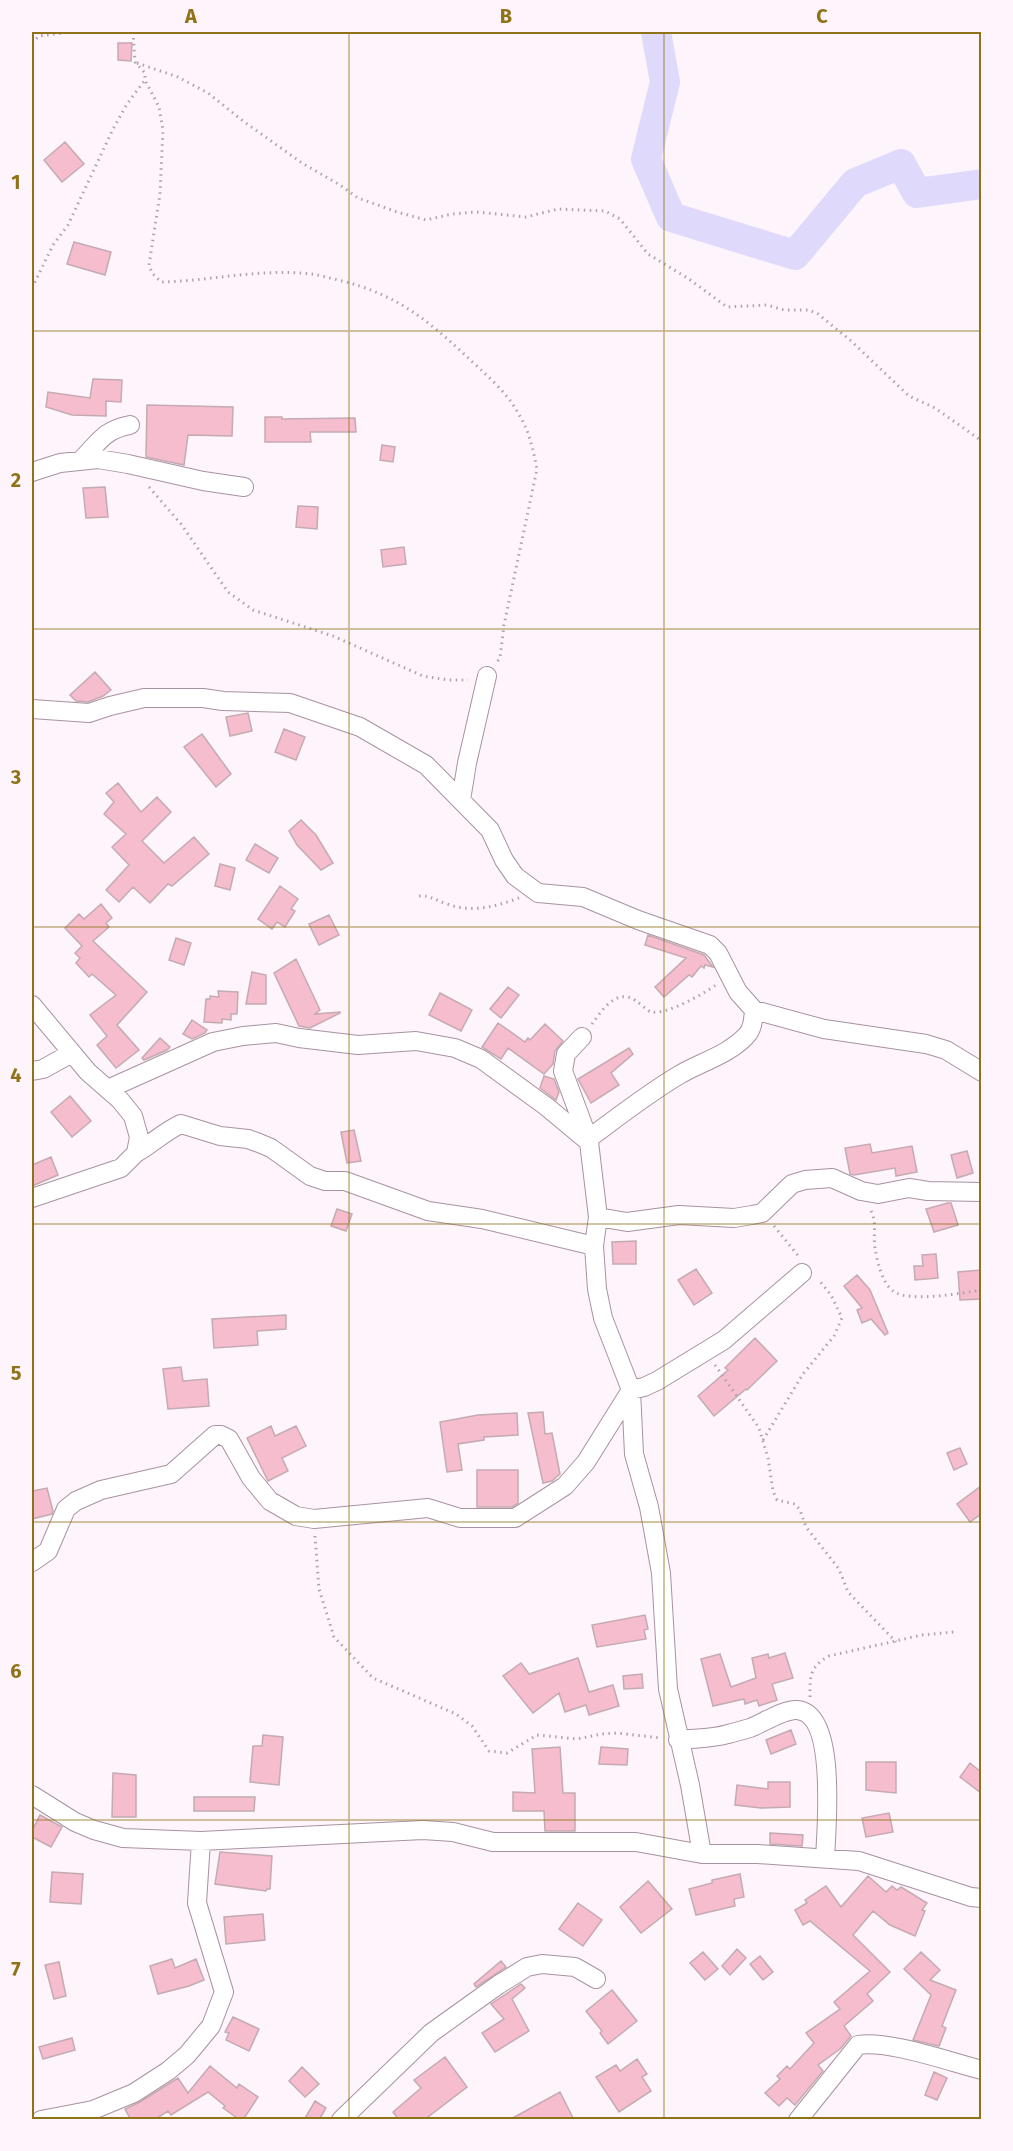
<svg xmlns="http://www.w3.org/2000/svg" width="1013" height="2151" viewBox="0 0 1013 2151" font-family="'Fira Sans',sans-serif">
<rect width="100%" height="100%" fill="#fef4fb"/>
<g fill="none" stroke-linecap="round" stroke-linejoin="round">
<path stroke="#dfdafc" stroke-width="30" d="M656,32L665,82L646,159L671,217L795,255L855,183L901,164L917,193L982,184"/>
</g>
<path fill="#f5bdcd" stroke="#c5aab1" stroke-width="1.5" d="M118,43H132L131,61L118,60Z
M65,142L84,164L62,182L44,160Z
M74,242L111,252L105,275L67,264Z
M93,379L122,380L121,402L106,401V416L72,415L46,407L48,392L90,398Z
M147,405L233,407L232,436L188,435L184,465L146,457Z
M265,417H282V419L355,418L356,432H310L311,442H265Z
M382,445L395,447L393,462L380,460Z
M105,487L108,517L86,518L83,488Z
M298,506L318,507L317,529L296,527Z
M404,547L406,564L383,567L381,550Z
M95,672L111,690L103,696L88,702L76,701L70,695Z
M248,713L252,731L230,736L226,717Z
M284,729L305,737L296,760L275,752Z
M202,734L231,774L216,787L184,747Z
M118,783L141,812L157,797L171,812L142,841L164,863L194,837L209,854L172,886L168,884L150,903L133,887L119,902L106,890L129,865L112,847L126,834L104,814L114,802L106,793Z
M301,820L316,835L333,863L321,870L297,845L289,831Z
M255,844L278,858L269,873L246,860Z
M220,864L235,868L230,890L215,886Z
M280,886L298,899L291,909L295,911L285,927L277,922L272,929L258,919Z
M101,904L112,918L106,923L109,927L93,941L147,992L117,1025L139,1050L116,1068L97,1045L107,1036L90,1015L116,995L92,974L89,977L76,963L80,958L75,953L82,946L65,928L79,914L84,919Z
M329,915L339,935L319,945L309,924Z
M648,935L704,955L713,967L705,965L704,968L701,966L692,977L689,975L664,997L655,987L686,958L645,945Z
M176,938L191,943L184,965L169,960Z
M296,959L320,1010L315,1014L340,1012V1013L310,1028L299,1026L274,973Z
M252,972L266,975V1004H246Z
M508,987L519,995L501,1018L490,1009Z
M218,991L238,992L237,1014H231V1020L222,1019V1023L204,1022L206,999H210V996L219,997Z
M440,993L472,1010L461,1031L429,1015Z
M192,1020L207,1030L205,1033L192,1039L183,1034Z
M498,1023L525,1042L528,1038L530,1040L545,1024L563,1041L555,1051L553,1064L544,1074L508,1048L501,1059L482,1047Z
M160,1038L170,1047L167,1050L144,1060L142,1058Z
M629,1048L633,1054L611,1073L619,1085L591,1103L578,1079Z
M544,1076L554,1079L559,1092L556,1100L540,1088Z
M70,1096L91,1121L72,1137L51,1112Z
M354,1130L361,1161L347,1163L341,1132Z
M870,1144L872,1153L912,1146L917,1172L896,1176L895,1168L854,1175L850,1174L845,1148Z
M967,1151L973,1173L957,1178L951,1155Z
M51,1157L58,1175L32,1186V1165Z
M948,1203H951L958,1225L934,1232L926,1209Z
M337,1209L352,1214L346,1231L331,1226Z
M636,1241V1264H613L612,1242Z
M936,1254L938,1278L915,1280L914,1266H923L922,1255Z
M696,1269L712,1293L694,1305L678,1280Z
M981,1270V1299L960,1300L958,1272Z
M857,1275L870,1290L888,1333L885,1335L871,1319L862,1323L857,1310L862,1308L844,1286Z
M286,1315V1329L257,1331L258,1345L214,1348L212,1319Z
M755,1338L777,1361L747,1390L746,1389L714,1416L698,1396L728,1370L725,1368Z
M181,1367L183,1381L207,1379L209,1406L168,1409L163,1369Z
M543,1412L545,1434L552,1433L560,1474L552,1481L543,1483L528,1413Z
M517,1413L518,1435L484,1437V1440L458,1444L462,1470L447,1472L440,1422L478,1415Z
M271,1426L275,1436L296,1426L306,1446L282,1458L288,1471L268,1481L247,1438Z
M960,1448L967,1464L954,1470L947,1453Z
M477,1470H518V1503L512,1507H477Z
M981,1486V1514L970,1522L957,1504Z
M47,1488L53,1511L52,1514L32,1519V1491Z
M645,1615L648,1629L644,1630L646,1639L597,1647L592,1625Z
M785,1653L793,1678L772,1684L777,1700L759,1706L757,1700L745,1704L744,1699L713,1706L701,1659L720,1654L731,1687L756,1678L752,1658L768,1654L769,1658Z
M578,1658L589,1692L613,1685L619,1706L589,1715L586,1705L565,1712L559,1693L533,1713L503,1676L521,1663L529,1674Z
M642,1674L643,1688L624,1689L623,1676Z
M791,1730L796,1744L771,1754L766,1740Z
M263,1735L283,1737L279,1785L250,1782L253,1746H262Z
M560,1747L563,1793H575V1831H545L544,1811H513V1792L535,1793L532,1749Z
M601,1747L628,1749L627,1765L599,1764Z
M866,1762H896V1793L866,1790Z
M970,1763L981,1772V1793L960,1777Z
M113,1773L136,1775V1817H112Z
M768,1782H790V1807L761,1808L735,1805L737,1785L768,1789Z
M194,1797H255L254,1811H194Z
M889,1813L893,1832L866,1837L862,1818Z
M40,1815L62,1827L51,1847L32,1837V1831Z
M770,1833L803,1835L802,1846L770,1844Z
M220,1852L272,1856L270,1889H267L266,1891L215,1884Z
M52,1872L83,1874L81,1904L50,1902Z
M740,1874L744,1897L734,1899L735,1906L696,1915L689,1889L712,1883V1880Z
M868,1876L886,1892L892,1886L897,1890L901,1887L927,1903L922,1910L925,1911L915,1936L890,1925L873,1911L853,1935L890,1972L867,1994L873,2001L844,2026L851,2036L840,2049L818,2065L823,2071L795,2105L787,2098L779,2106L765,2093L780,2079L777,2076L787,2066L790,2069L814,2043L806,2033L840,2009L834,2002L870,1971L810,1921L803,1925L795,1910L807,1903L805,1900L826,1886L841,1907Z
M648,1881L672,1909L641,1933L620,1907Z
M578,1903L602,1920L583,1946L559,1929Z
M263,1914L265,1940L226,1944L224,1917Z
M737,1949L746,1958L730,1975L722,1966Z
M703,1952L718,1969L705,1980L690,1963Z
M921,1952L940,1970L930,1980L956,1990L942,2026L946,2028L939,2046L913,2040L931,1995L904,1969Z
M760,1956L773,1972L763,1980L750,1964Z
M172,1959L175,1968L196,1959L204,1980L189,1986L158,1994L150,1966Z
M501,1961L506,1967L476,1987L474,1984Z
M59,1962L66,1996L54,1999L45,1965Z
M521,1984L525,1988L512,1999L529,2031L495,2052L482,2033L504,2019L491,2004Z
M612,1990L637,2021L608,2044L600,2033L602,2031L586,2011Z
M233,2017L259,2029L249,2051L226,2040L229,2033L225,2032Z
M72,2038L75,2050L43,2059L39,2047Z
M445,2057L467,2087L424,2120H399L393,2112L421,2088L414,2080Z
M637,2059L647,2074L642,2077L651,2091L619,2112L596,2077L616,2065L620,2071Z
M210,2066L237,2088L239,2084L258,2097L243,2120H240L223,2108L225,2106L208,2092L171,2115L168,2111L154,2120H131L125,2109L140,2102L178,2078L188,2093Z
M302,2067L319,2084L305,2097L289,2081Z
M934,2072L947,2078L937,2100L925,2095Z
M560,2092L574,2120H509Z
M315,2101L326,2108L319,2120H304Z"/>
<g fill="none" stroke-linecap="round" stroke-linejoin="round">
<g stroke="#a892a1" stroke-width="20">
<path id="minor" d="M80,461C99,443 103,430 130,425
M32,472L60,463L98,459L128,464L203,481L244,487
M32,709L89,713L110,706L144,698H203L223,701L290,703L360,727L426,765L490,830L504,860L515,876L538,893L583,897L638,920L710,945L718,953L738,992L754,1010L824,1029L926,1044L946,1050L982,1072
M461,800L467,763L487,676
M32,1005L88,1072L120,1100L133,1116L139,1137L136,1153L121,1168L32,1198
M582,1037L566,1054L563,1071L589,1141
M32,1071L43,1069L72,1053
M108,1089L213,1042L243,1036L276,1033L299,1038L358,1045L416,1041L455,1048L481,1059L547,1107L589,1142L598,1217L594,1246L597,1289L603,1318L631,1390L634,1454L649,1507L661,1573L668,1689L690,1785L702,1854
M588,1139C618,1117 647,1094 679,1075C701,1062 728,1055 746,1036C753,1029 753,1020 754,1010
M136,1153C152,1144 165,1131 181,1124L220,1136L248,1139L259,1143L271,1148L310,1176L325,1181H345L428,1211L482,1219L594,1246
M598,1217L627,1222L679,1215L734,1218L752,1215L762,1213L792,1184L805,1180L832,1178L861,1191L878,1194L909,1188L928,1191L982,1192
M32,1562L48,1551L66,1509L76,1501L101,1490L171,1474L215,1435H221L229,1439L251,1478L270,1501L296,1516L314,1519L428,1508L460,1518H515L565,1486L586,1462L631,1390L644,1387L657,1381L724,1340L802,1273
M678,1740C694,1738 712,1739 728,1734C736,1732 743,1730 750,1728C763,1723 784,1709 797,1710C838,1713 826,1831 825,1859
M32,1795L75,1822L94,1830L123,1838L201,1841L423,1830L453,1832L493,1842H636L702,1854H758L859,1861L971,1897L982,1898
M41,2120L93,2110L134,2093L168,2071L187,2055L211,2026L224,1992L197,1903L201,1841
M341,2120L431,2033L498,1985L527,1967L542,1964L575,1967L596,1979
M798,2120L858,2045C889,2040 950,2062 982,2070"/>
</g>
<path stroke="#ada4aa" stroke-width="3" stroke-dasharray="1.5 4.5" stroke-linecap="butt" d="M133,32L135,62L145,73V80L159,107L163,130L160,194L149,265L152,273L161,282C211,281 261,268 311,274C320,275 329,278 338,280C402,295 433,325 479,368C493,381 509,396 518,413C529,430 533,449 537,469L504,625L500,658L497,662
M32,43L39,36L70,32
M137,63L178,77L208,93L243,121L302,163L340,185L358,198L397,212L426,220L452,214L477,212L526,217L558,209L605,211L620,219L648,254L689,279L727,307L767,305L784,310H809L818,314L850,340L909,396L935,408L982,441
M32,288L53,245L68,225L113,129L127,104L145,80
M149,487L181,524L228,592L253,610L333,636L423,676L448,680H468
M419,896C430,895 437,901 447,904C472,913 494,907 519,898
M592,1024C602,1010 617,987 636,1001C641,1004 646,1010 651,1012C667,1015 703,994 716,985
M871,1211C877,1223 873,1235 875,1248C877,1261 882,1283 893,1291C909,1303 962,1293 982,1290
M774,1226L800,1258
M715,1365L759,1428L768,1458L773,1491L777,1500L795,1504L800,1510L806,1527L839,1569L848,1592L896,1642
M763,1440L803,1374L834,1336L842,1318L831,1295L818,1279
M315,1536L319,1589L334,1637L373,1678L456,1714L472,1726L489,1751L507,1753L537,1735L577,1739L602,1734L617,1733L661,1738
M810,1697C810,1677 809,1667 829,1656L922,1635L954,1632"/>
<use href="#minor" stroke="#fff" stroke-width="18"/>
</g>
<path fill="none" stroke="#907318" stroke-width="1.5" stroke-opacity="0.55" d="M349,32V2120M664,32V2120M32,331H982M32,629H982M32,927H982M32,1224H982M32,1522H982M32,1820H982"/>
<rect width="1013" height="2151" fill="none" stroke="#fef4fb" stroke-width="66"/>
<rect x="33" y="33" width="947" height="2085" fill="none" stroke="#907318" stroke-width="2"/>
<g font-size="20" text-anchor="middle" font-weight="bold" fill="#907318">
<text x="191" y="23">A</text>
<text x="506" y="23">B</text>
<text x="822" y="23">C</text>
<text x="16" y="189">1</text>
<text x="16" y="487">2</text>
<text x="16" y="784">3</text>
<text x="16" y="1082">4</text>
<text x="16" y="1380">5</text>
<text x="16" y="1678">6</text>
<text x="16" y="1976">7</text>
</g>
</svg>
